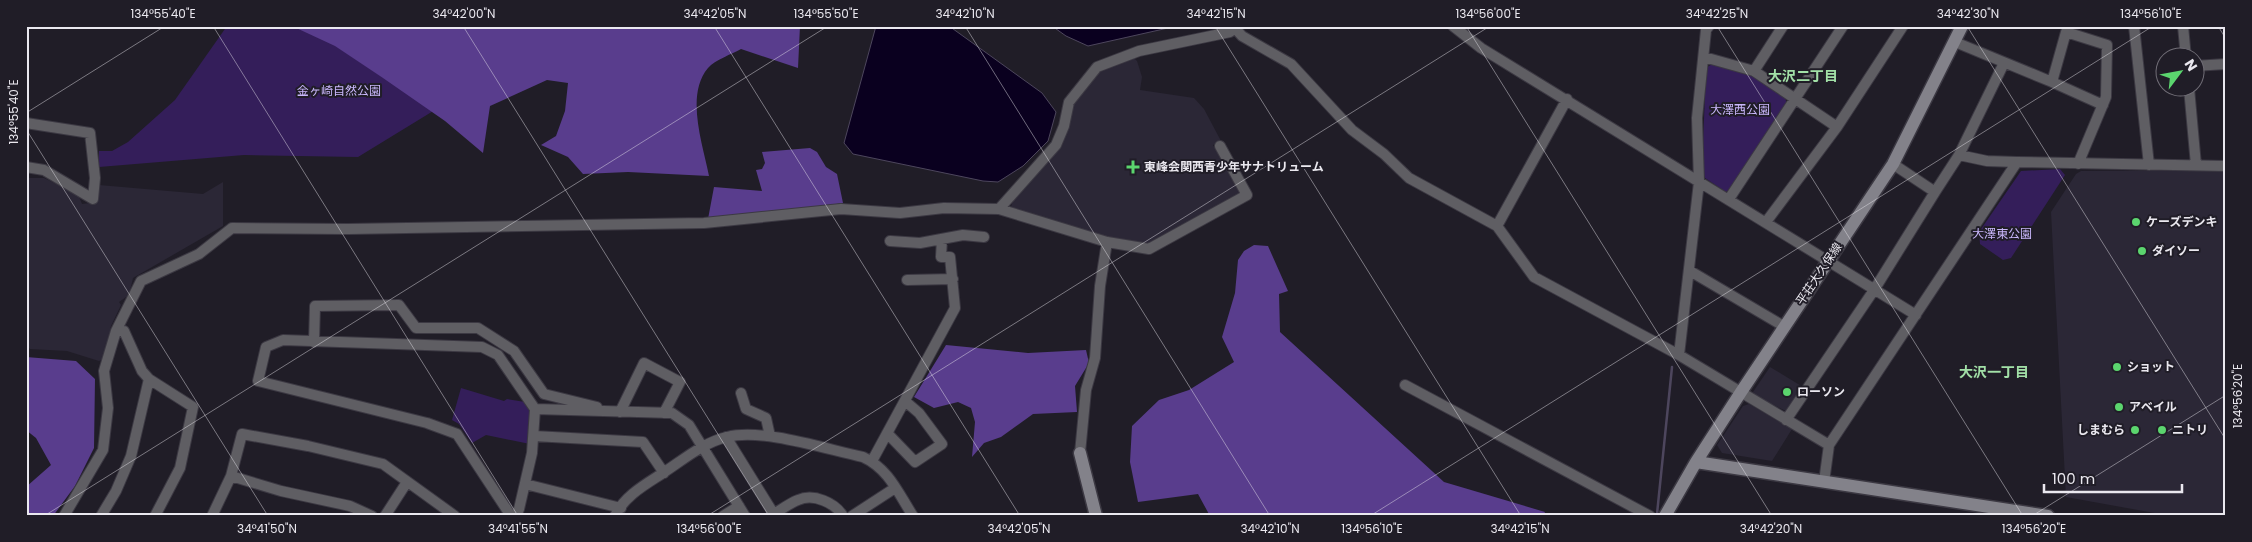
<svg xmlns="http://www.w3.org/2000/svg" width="2252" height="542" viewBox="0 0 2252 542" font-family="Poppins,'Noto Sans JP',sans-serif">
<rect width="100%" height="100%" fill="#201d27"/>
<path fill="#2b2736" d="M1134,58L1137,61L1142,77L1140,90L1194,98L1204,109L1221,141L1213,145L1241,190L1239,195L1148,246L1074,231L1010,211L1013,200L1062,142L1071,103L1097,70Z
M2226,170V516H2171L2066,497L2051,212L2076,174L2081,171Z
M26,178H44L65,188L78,194L82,204L98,202L99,185L203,194L223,182V226L133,278L129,295L119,302L121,305L111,326L105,359L99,361L67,351L30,349L26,345Z
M1770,367L1803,387L1786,411L1755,396L1753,392Z
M1749,404L1792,429L1772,461L1722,453L1717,445L1743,406Z"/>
<path fill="#341e5a" d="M227,26H596L461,94L358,157L244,155L99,167V151H112L128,142L175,100Z
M1712,64L1755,77L1785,97L1787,105L1731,188L1726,192L1705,178L1702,171L1706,68Z
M2060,169L2065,175L2011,258L2003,260L1980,244L1979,232L2021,171Z
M461,388L504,401L507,399L525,402L530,412V444L486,435L472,443L459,424L452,420Z"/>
<path fill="#593d8d" d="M292,26H800L798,68L741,49C732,54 715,60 708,68C685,95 703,145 709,176L628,172L583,174L568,157L541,145L556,136L565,111L568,83L547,80L490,106L483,153L445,121L383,78L335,46Z
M810,148L817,152L826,167L837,174L843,203L798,210L708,219L714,187L762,191L756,170L762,169L765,163L762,152Z
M1254,245L1268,246L1288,291L1279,294L1280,332L1444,482L1545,512L1543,516H1210L1198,494L1138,502L1130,462L1132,426L1159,400L1189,390L1234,362L1222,337L1235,293L1238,260L1244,251Z
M946,345L1028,353L1086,350L1089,363L1075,386L1077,412L1033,414L1001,437L984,443L972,457L975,422L971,408L958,402L934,408L914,397Z
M26,357L76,361L95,379L94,448L75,486L53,516H26V487L51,465L36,438L26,430Z"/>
<path fill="#0a001f" stroke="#4d465d" d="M876,26H949L1042,93L1056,112L1048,141L1023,166L998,182L983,181L853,154L844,143Z
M1052,26H1177L1088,46L1066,36Z"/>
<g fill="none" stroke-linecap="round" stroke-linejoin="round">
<path stroke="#4d465d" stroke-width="2.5" d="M1657,514L1672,367"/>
<g stroke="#3c3943" stroke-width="12">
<path id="street" d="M1453,26L1481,48L1916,315
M2134,26L2149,165
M2183,26L2186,58
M1234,27L1242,36L1291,64L1352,130L1384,154L1409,178L1497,226
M1955,42L2052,82L2066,32L2107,45L2106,97L2078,164
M1704,57L1754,71L1837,127
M2194,66L2226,64
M1754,71L1783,26
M2052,82L2103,105
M2189,88L2196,165
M1567,99L1497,226L1534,277L1679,355L1829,445
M26,123L90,133L95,178L93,199L44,170L26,167
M1959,155L2004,63
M1893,164L1935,192L1959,155L1987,161L2017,162L2226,166
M1729,199L1843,26
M999,209L1056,145L1064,126L1069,102L1097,67L1139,51L1230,32L1236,26
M1766,222L1837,127L1903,26
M890,241L920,243L963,235L984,237
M1690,271L1785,327
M907,280L953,279
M116,331H124L142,371L149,379
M314,342L315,306L399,305L416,328H478L514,351L544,394L597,407
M1679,355L1699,182L1697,118L1706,30L1709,26
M1405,385L1650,516
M741,393L746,409L766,418L770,436
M620,412L644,363L680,382L664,413
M1786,420L1874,290L1935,192
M887,433L915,462L942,444L919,413L905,401
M534,436L643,442L664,473
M726,437L775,516
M1080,453L1086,390L1095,358L1100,286L1107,242
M872,461L955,308L950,257H941L942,239
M231,476L281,491L350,506L372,516
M1824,482L1829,445L2017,162
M525,484L621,508
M774,514C782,509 790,503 798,500C814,493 835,503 843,516
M64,516L103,450L108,408L104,371L116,331L141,281L199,254L232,228L348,229L704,223L841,209L900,213L944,208L999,209L1107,242L1149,249L1247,195L1220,146
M101,516L116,491L131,456L149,379L193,407L180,468L155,516
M212,516L231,476L242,434L308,446L383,464L455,516
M385,516L407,482
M511,516L457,434L427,423L258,381L266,347L283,340L482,347L498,355L535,409L672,413L689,425L745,516
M516,516L519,509L532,453L535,409
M615,516C624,496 646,484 663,473C683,460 704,442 727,437C763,428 825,449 863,457C889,469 898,493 913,516
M723,516L739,506
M852,516L895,488"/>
</g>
<g stroke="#3c3943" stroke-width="15">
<path id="secondary" d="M1080,453L1096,516
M1696,462L2048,516
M1665,516L1696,462L1741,392L1893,164L1962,26"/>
</g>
<use href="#street" stroke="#5f5e63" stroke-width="10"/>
<use href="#secondary" stroke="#83828a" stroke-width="12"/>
</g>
<path fill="none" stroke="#eae8ef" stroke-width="1" stroke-opacity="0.45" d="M213,26L518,516M463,26L769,516M714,26L1020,516M965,26L1270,516M1215,26L1521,516M1466,26L1772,516M1717,26L2023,516M1967,26L2226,440M2218,26L2226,39M26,113L165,26M26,129L268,516M44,516L828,26M707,516L1490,26M1370,516L2153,26M2032,516L2226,395"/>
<g fill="#5bd56e" stroke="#201d27" stroke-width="2">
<path d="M1130.5 159.5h5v5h5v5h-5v5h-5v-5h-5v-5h5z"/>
<circle cx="2136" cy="222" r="5"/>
<circle cx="2142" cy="251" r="5"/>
<circle cx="2117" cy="367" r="5"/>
<circle cx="1787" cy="392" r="5"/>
<circle cx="2119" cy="407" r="5"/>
<circle cx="2135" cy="430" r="5"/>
<circle cx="2162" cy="430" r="5"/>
</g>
<g text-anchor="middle" stroke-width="4" stroke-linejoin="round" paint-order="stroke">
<g font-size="12" fill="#c9b7fb" stroke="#201d27">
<text x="339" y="95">金ヶ崎自然公園</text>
<text x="1740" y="114">大澤西公園</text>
<text x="2002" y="238">大澤東公園</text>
</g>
<g font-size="12" font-weight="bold" fill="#eae8ef" stroke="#201d27" text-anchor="start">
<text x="1144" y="171">東峰会関西青少年サナトリューム</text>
<text x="2146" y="226">ケーズデンキ</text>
<text x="2152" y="255">ダイソー</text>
<text x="2127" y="371">ショット</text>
<text x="1797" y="396">ローソン</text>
<text x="2129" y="411">アベイル</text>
<text x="2125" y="434" text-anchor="end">しまむら</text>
<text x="2172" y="434">ニトリ</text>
</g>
<g font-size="12" fill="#eae8ef" stroke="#201d27">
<text transform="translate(1819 274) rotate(-56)" y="4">平荘大久保線</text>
</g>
<g font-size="14" font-weight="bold" fill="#a2e0a7" stroke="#201d27">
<text x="1803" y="81">大沢二丁目</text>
<text x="1994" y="377">大沢一丁目</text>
</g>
</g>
<rect width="2252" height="542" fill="none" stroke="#201d27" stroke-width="55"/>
<g transform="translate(2180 72) rotate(58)"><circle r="24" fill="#201d27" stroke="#716e77"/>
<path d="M0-4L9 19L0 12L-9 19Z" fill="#5bd56e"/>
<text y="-8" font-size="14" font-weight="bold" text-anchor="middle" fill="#eae8ef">N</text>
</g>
<path d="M2044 484v8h138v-8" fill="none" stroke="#eae8ef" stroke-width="2.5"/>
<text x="2052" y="484" font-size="15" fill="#eae8ef" stroke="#201d27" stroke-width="4" paint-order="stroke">100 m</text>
<rect x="28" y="28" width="2196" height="486" fill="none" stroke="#eae8ef" stroke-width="2"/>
<g font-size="12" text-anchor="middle" fill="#eae8ef">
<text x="163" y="18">134°55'40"E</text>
<text x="464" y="18">34°42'00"N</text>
<text x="715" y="18">34°42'05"N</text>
<text x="826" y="18">134°55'50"E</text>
<text x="965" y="18">34°42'10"N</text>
<text x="1216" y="18">34°42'15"N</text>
<text x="1488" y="18">134°56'00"E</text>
<text x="1717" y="18">34°42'25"N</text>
<text x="1968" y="18">34°42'30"N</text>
<text x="2151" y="18">134°56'10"E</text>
<text transform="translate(14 112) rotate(-90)" y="4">134°55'40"E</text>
<text transform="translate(2238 396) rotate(-90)" y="4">134°56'20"E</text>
<text x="267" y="533">34°41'50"N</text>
<text x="518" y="533">34°41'55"N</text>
<text x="709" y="533">134°56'00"E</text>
<text x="1019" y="533">34°42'05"N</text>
<text x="1270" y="533">34°42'10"N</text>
<text x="1372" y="533">134°56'10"E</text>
<text x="1520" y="533">34°42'15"N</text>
<text x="1771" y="533">34°42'20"N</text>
<text x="2034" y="533">134°56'20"E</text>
</g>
</svg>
